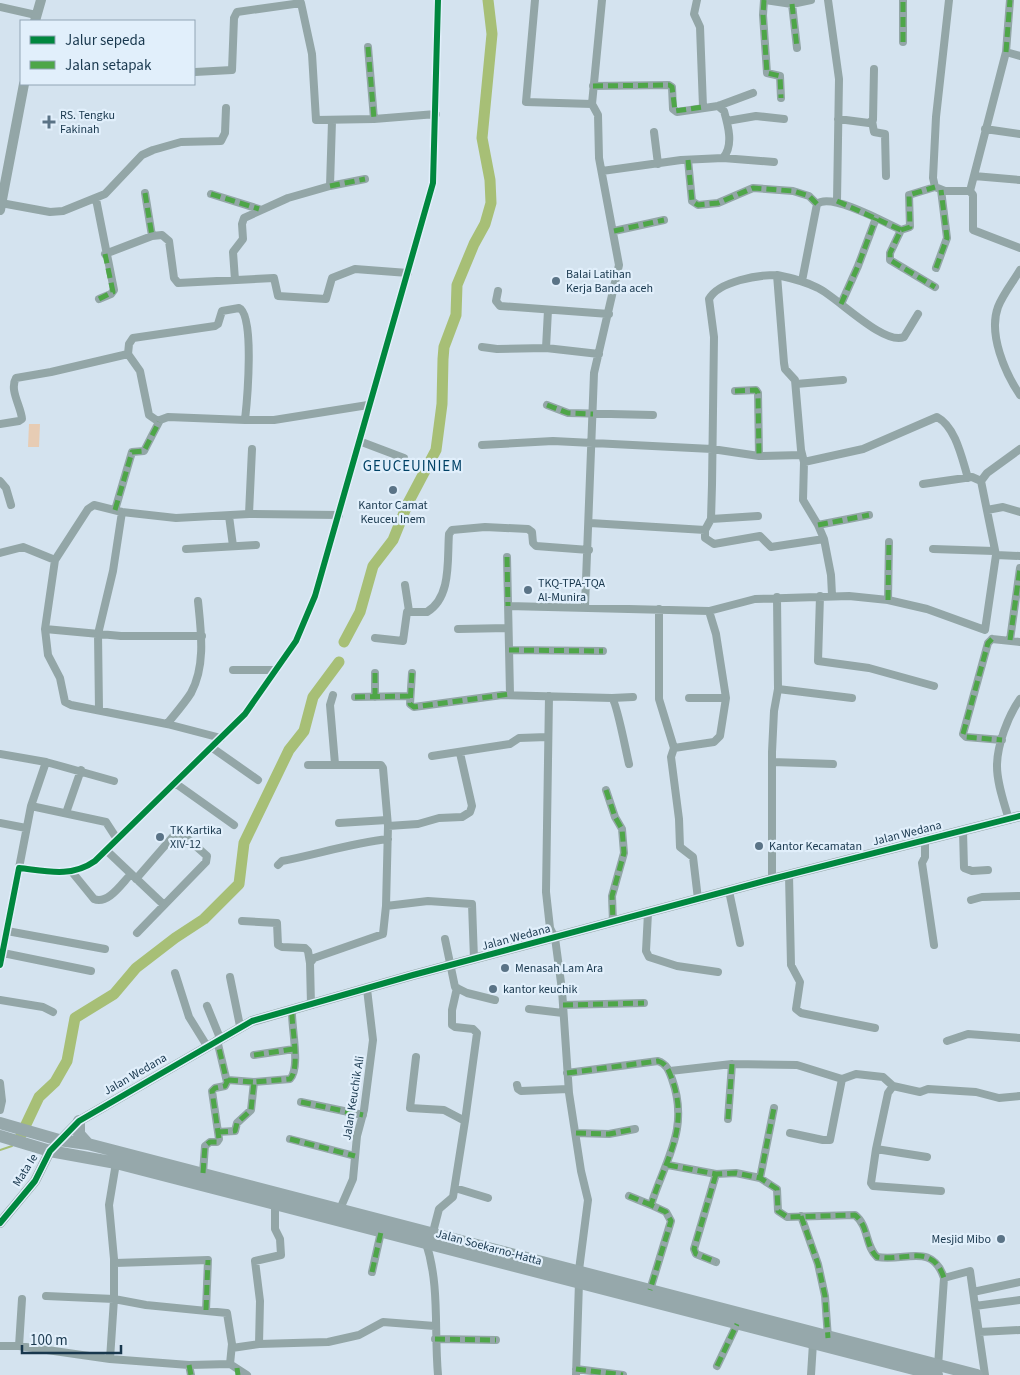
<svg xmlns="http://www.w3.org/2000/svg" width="1020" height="1375" viewBox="0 0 1020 1375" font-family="'Source Sans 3',sans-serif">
<rect width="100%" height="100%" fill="#d4e3ef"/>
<path fill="#e7ccb4" d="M29,424H40L39,447H28Z"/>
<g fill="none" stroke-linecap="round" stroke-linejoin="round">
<path stroke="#a7bf76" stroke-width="2" d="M0,1150L12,1146"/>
<path stroke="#a7bf76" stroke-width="11" d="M344,642L360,612L373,566L393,540L408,503L436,450L442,404L443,359L444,347L456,315L457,285L474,244L485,224L491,203L490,180L482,138L492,34L488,0
M21,1135L39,1097L55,1082L67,1061L75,1018L114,994L136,968L175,938L204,919L239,884L244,843L289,750L304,731L313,697L339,662"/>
<path stroke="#93a6a7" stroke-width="8" d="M535,0L526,102L592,104
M697,0L694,14L700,27L703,107
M764,0L763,15L767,73L780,76L781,98
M765,0L792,4L811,0
M828,0L839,79L837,201
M949,0L936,117L933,178L935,187L945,191H970L1006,52L1010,0
M792,4L797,48
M0,7L36,15
M903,42V0
M368,47L374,119
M1006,52L1020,56
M195,72L232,70L234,18L237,12L301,3L312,54L316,120L374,119L436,114
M593,86L669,85L672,87L673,109L677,112L718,106L753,93
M838,119L869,123L873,120L874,69
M727,121L756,116L784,119
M872,121L874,132L885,134L886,176
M985,129L1020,134
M654,132L658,164
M723,158L774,162
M688,160L692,201L698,205L718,203L753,188L793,191L809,196L817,204
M602,171L681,160L723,158C734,146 728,125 724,111L718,106
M974,176L1020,180
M330,186L365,179
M970,191L973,195V230L1020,248
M145,193L152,236
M211,194L259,209
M96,199L114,290L111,294L99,299
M1,203L50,212L63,211L105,194L142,155L153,150L181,142L221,141L225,133L226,108
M901,230L910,227L909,195L935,187
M614,231L664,220
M105,254L152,236L162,235L169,241L174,278L178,283L274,278L278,296L326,299L332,278L355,269L408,273
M936,268L947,238L941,190
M1020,270C1013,282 1003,294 998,307C988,334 1005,373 1020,395
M235,280L233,252L243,239L242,224L244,218L288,198L330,186L332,121
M802,281L817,204C831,192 886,223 901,230L890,253V260L935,287
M498,291L496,301L500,306L609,314
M841,304L858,266L876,218
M482,347L497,349L546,348L599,354
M546,348L548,310
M128,354L140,371L149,415L159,422
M796,384L843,380
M735,391L756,390L758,393L759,456
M547,405L568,413L653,415
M0,424L19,421L22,419C21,406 9,390 16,378L51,372L128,354L129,344L133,338L215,326L218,324L222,311L239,308C255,314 247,402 245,420H274L368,405
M359,441L404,458
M482,445L553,441L712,449L759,456L802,455
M804,462L863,449L937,417C956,427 962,459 968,478
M0,481L6,488L11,505
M981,481L987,473L1020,449
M115,510L132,452L144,451L160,420L168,417L245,420
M987,510L1003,507L1020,512
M249,514L252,449
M229,516L233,546
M711,519L758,516
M590,523L705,530L711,519L712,485L714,337L709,299C719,281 758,275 777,275
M818,525L869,515
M705,530V538L714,544L760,536L771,547L824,539
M186,549L256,545
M933,549L994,551
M0,553L23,547L55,560
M996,555L1020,556
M507,557L510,694
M405,585L409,611
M832,595L831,575L824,539L818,525L803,500L804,462L801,450L795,380L785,369L784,363L777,275C791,278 805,281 818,288C837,297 884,346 904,337L918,314
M820,596L818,661L869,668L934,686
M888,600L889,542
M508,606L709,611L755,599L849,596L888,600L927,609L985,630L996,555L981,481L972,477L923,484
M585,606L594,373L619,265L599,158L598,115L592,104L602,0
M659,609V699L674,748
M45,629L121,636H202
M458,629L508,628
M375,638L403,641L407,612H427C452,597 447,559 449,534L452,530L485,527L528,529L532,532L533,543L536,546L589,550
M992,639L988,643L963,734L966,737L1002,740
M992,639L1020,642
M1010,640L1020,568
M509,650L603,651
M233,670H276
M375,673V697
M412,673L410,704L414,707L502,695L612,698C617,703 626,752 629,764
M778,689L852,698
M333,695L330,705L335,764
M549,696L546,892L550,928L555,938L562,990L569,1093L581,1171L588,1200L579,1270
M355,697L410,696
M612,698L633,697
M689,698H726
M99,710L98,634L113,571L122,512
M167,724C175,714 184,704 191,693C206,665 201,631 198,601
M221,738L167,724L71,705L65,702L60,678L48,655L45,629L55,560L88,509L94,505L122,512L176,518L249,514L339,515
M211,747L258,780
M0,754L46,762L31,806L19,868
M432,756L510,744L519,738L547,737
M46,762L114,781
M772,762L833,764
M308,765H381L383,768L388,826L386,906L383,934L314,958L310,963L311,1005
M175,783L234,825
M606,790L615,817L622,829L624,853L612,896L613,922
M31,806L106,822L117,839
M66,813L81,770
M1009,820C1004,802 997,784 997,766C997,745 1008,716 1020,699
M0,823L26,828
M339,823L387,820
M388,826L418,824L439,818L462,817L470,812L472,806L460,753
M963,831L964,868L972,871L988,870
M925,841V857L922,863L934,945
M106,850L164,905
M278,865L282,861C318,854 352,843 388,839
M72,872L94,899C108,905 122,883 131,874
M789,875L791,965L800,982L796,1009L801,1013L875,1028
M136,879L176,833L189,840L207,856L206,862L137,933
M772,879V752L774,711L778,689L777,597
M729,891L740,943
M698,899L693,857L680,847L679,819L671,757L674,748L714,742L720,736L726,698L716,634L709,611
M971,900L982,897L1020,896
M386,906L428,901L472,904L474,959
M648,913L646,951L649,957L677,966L718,972
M242,921L277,923L278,945L282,947L305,948L308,951L310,963
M7,931L105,949
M445,939L455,987L467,993L495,1000
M3,953L91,971
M0,965L19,868C46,871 71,878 95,861L245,714L296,641L315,596L433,183L438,0
M175,973L189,1017L207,1046
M230,977L240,1026
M457,988L452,1010V1025L455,1027L473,1029L477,1033L465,1121
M0,1000L43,1007L53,1012
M563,1005L644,1003
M207,1006L220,1038
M529,1009L563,1013
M947,1041L968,1034L1020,1038
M254,1055L294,1049
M416,1057L410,1108L444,1110L465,1121L453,1197L439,1209L433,1232
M670,1071L732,1064L797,1065L842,1079L856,1074L883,1077L893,1086L920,1092L928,1089L976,1092L999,1098L1020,1096
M567,1073L658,1061C667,1064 669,1071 672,1079C690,1129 665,1160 651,1205L666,1212L671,1221L650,1290
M228,1080L254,1082
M0,1083L2,1101L0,1110
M517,1085L518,1089L521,1091L568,1089
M893,1086L888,1093L876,1149L871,1183L873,1186L941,1191
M301,1102L363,1115
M728,1119L732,1064
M218,1132L235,1131L237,1123L251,1110L254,1082L290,1079C301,1068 291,1026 292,1010
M576,1133L609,1134L635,1129
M790,1133L823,1140H830L842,1079
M290,1139L355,1156
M876,1149L927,1157
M668,1165L716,1174L736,1173L760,1178L777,1189L778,1211L787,1217L855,1215C869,1226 865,1246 877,1257C906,1262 932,1242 944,1278
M203,1173L205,1146L210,1142H217L219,1139L212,1091L215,1088L225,1086L227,1082L217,1040
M716,1174L694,1249L696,1254L716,1262
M760,1178L774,1108
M455,1188L488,1198
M629,1196L651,1205
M340,1209L353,1179L357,1136L364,1110L373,1040L367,989
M801,1216L818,1264L825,1296L828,1338
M426,1243C440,1285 434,1331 438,1375
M115,1263L208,1260L206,1310
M372,1272L381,1232
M973,1292L1020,1282
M46,1296L114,1299V1259L109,1205L116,1163
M975,1306L1020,1300
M979,1332L1020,1330
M435,1339L496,1340
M259,1344L328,1342L359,1335L383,1322L435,1326
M0,1346H19L110,1359L189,1365L230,1364L247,1375
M19,1346L22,1299
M232,1348L259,1344L260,1301L255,1261L281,1255L280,1239L275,1229V1204
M110,1359L114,1299L146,1305L227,1313L232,1344L230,1364
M189,1365L191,1375
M717,1366L737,1324
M938,1366L944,1278L970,1271L985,1375
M576,1369L623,1375
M576,1375L579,1282
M811,1375L813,1343"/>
<path stroke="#93a6a7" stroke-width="10" d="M35,21L41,0
M0,210L24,84
M0,1223L35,1181L50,1151L79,1121L252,1021L413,975L772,879L1020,816"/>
<path stroke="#96a8ab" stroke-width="12" d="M79,1121V1134L88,1144
M0,1123L59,1140L88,1144L977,1375
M0,1136L50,1151L116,1163L937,1375"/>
<path stroke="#4ea648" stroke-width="5" stroke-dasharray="10 5" stroke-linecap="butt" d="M764,0L763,15L767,73L780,76L781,98
M792,4L797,48
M903,42V0
M368,47L374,119
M1006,52L1010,0
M593,86L669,85L672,87L675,111L703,107
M688,160L692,201L698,205L718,203L753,188L793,191L809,196L817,204
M330,186L365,179
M145,193L152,236
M211,194L259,209
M837,201L901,230L890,253V260L935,287
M901,230L910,227L909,195L935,187
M614,231L664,220
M936,268L947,238L941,190
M99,299L113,292L105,254
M841,304L858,266L876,218
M735,391L756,390L758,393L759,456
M547,405L568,413L593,414
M115,510L132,452L144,451L159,422
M818,525L869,515
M507,557L508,606
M888,600L889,542
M992,639L988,643L963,734L966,737L1002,740
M1010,640L1020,568
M509,650L603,651
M375,673V697
M412,673L410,704L414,707L510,694
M355,697L410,696
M606,790L615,817L622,829L624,853L612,896L613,922
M563,1005L644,1003
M254,1055L294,1049
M567,1073L658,1061C667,1064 669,1071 672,1079C690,1129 665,1160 651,1205L666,1212L671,1221L650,1290
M228,1080L254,1082
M301,1102L363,1115
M728,1119L732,1064
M218,1132L235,1131L237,1123L251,1110L254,1082L290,1079C301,1068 291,1026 292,1010
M576,1133L609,1134L635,1129
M290,1139L355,1156
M668,1165L716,1174L736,1173L760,1178L777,1189L778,1211L787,1217L855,1215C869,1226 865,1246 877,1257C906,1262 932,1242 944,1278
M203,1173L205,1146L210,1142H217L219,1139L212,1091L215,1088L225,1086L227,1082L217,1040
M716,1174L694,1249L696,1254L716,1262
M760,1178L774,1108
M629,1196L651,1205
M801,1216L818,1264L825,1296L828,1338
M372,1272L381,1232
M206,1310L208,1260
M435,1339L496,1340
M189,1365L191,1375
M717,1366L737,1324
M237,1368L238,1375
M576,1369L623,1375"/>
<g stroke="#e1effb" stroke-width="9">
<path id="cycleway" d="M0,965L19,868C46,871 71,878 95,861L245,714L296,641L315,596L433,183L438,0
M0,1223L35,1181L50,1151L79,1121L252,1021L413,975L772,879L1020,816"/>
</g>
<use href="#cycleway" stroke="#00873e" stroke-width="6"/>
</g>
<g fill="#5a7386" stroke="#e1effb" stroke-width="2">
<path d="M46.5 114.5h5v5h5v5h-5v5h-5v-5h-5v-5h5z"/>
<circle cx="556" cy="281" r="5"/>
<circle cx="393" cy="490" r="5"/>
<circle cx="528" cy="590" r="5"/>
<circle cx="160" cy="837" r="5"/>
<circle cx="759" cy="846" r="5"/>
<circle cx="505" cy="968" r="5"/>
<circle cx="493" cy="989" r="5"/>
<circle cx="1001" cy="1239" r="5"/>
</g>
<g text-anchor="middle" stroke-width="4.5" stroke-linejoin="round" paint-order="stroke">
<g font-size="12" fill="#18374d" stroke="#e1effb" text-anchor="start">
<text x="60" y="119">RS. Tengku<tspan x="60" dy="14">Fakinah</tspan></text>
<text x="566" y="278">Balai Latihan<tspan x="566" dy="14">Kerja Banda aceh</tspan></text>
<text x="393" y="509" text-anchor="middle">Kantor Camat<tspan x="393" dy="14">Keuceu Inem</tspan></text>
<text x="538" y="587">TKQ-TPA-TQA<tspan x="538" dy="14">Al-Munira</tspan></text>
<text x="170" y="834">TK Kartika<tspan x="170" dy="14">XIV-12</tspan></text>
<text x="769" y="850">Kantor Kecamatan</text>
<text x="515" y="972">Menasah Lam Ara</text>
<text x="503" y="993">kantor keuchik</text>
<text x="991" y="1243" text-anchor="end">Mesjid Mibo</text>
</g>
<g font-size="12" fill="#18374d" stroke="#e1effb">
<text transform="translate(907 833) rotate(-14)" y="4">Jalan Wedana</text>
<text transform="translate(516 937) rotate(-15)" y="4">Jalan Wedana</text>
<text transform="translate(135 1074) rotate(-30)" y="4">Jalan Wedana</text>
<text transform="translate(353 1098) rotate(-81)" y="4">Jalan Keuchik Ali</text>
<text transform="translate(25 1170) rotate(-58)" y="4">Mata Ie</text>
<text transform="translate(489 1247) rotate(15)" y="4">Jalan Soekarno-Hatta</text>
</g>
<g font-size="15" letter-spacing="1" fill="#004266" stroke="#e1effb">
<text x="413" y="471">GEUCEUINIEM</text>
</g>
</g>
<rect x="20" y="20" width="175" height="65" fill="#e1effb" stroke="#91a5b5"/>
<rect x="30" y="36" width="25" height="8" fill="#00873e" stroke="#91a5b5"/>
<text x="65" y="45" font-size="15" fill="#18374d">Jalur sepeda</text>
<rect x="30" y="61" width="25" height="8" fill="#4ea648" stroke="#91a5b5"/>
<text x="65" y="70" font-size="15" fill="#18374d">Jalan setapak</text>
<path d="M22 1345v8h99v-8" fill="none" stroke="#18374d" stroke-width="2.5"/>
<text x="30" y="1345" font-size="15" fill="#18374d" stroke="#e1effb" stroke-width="4" paint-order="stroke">100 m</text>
</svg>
